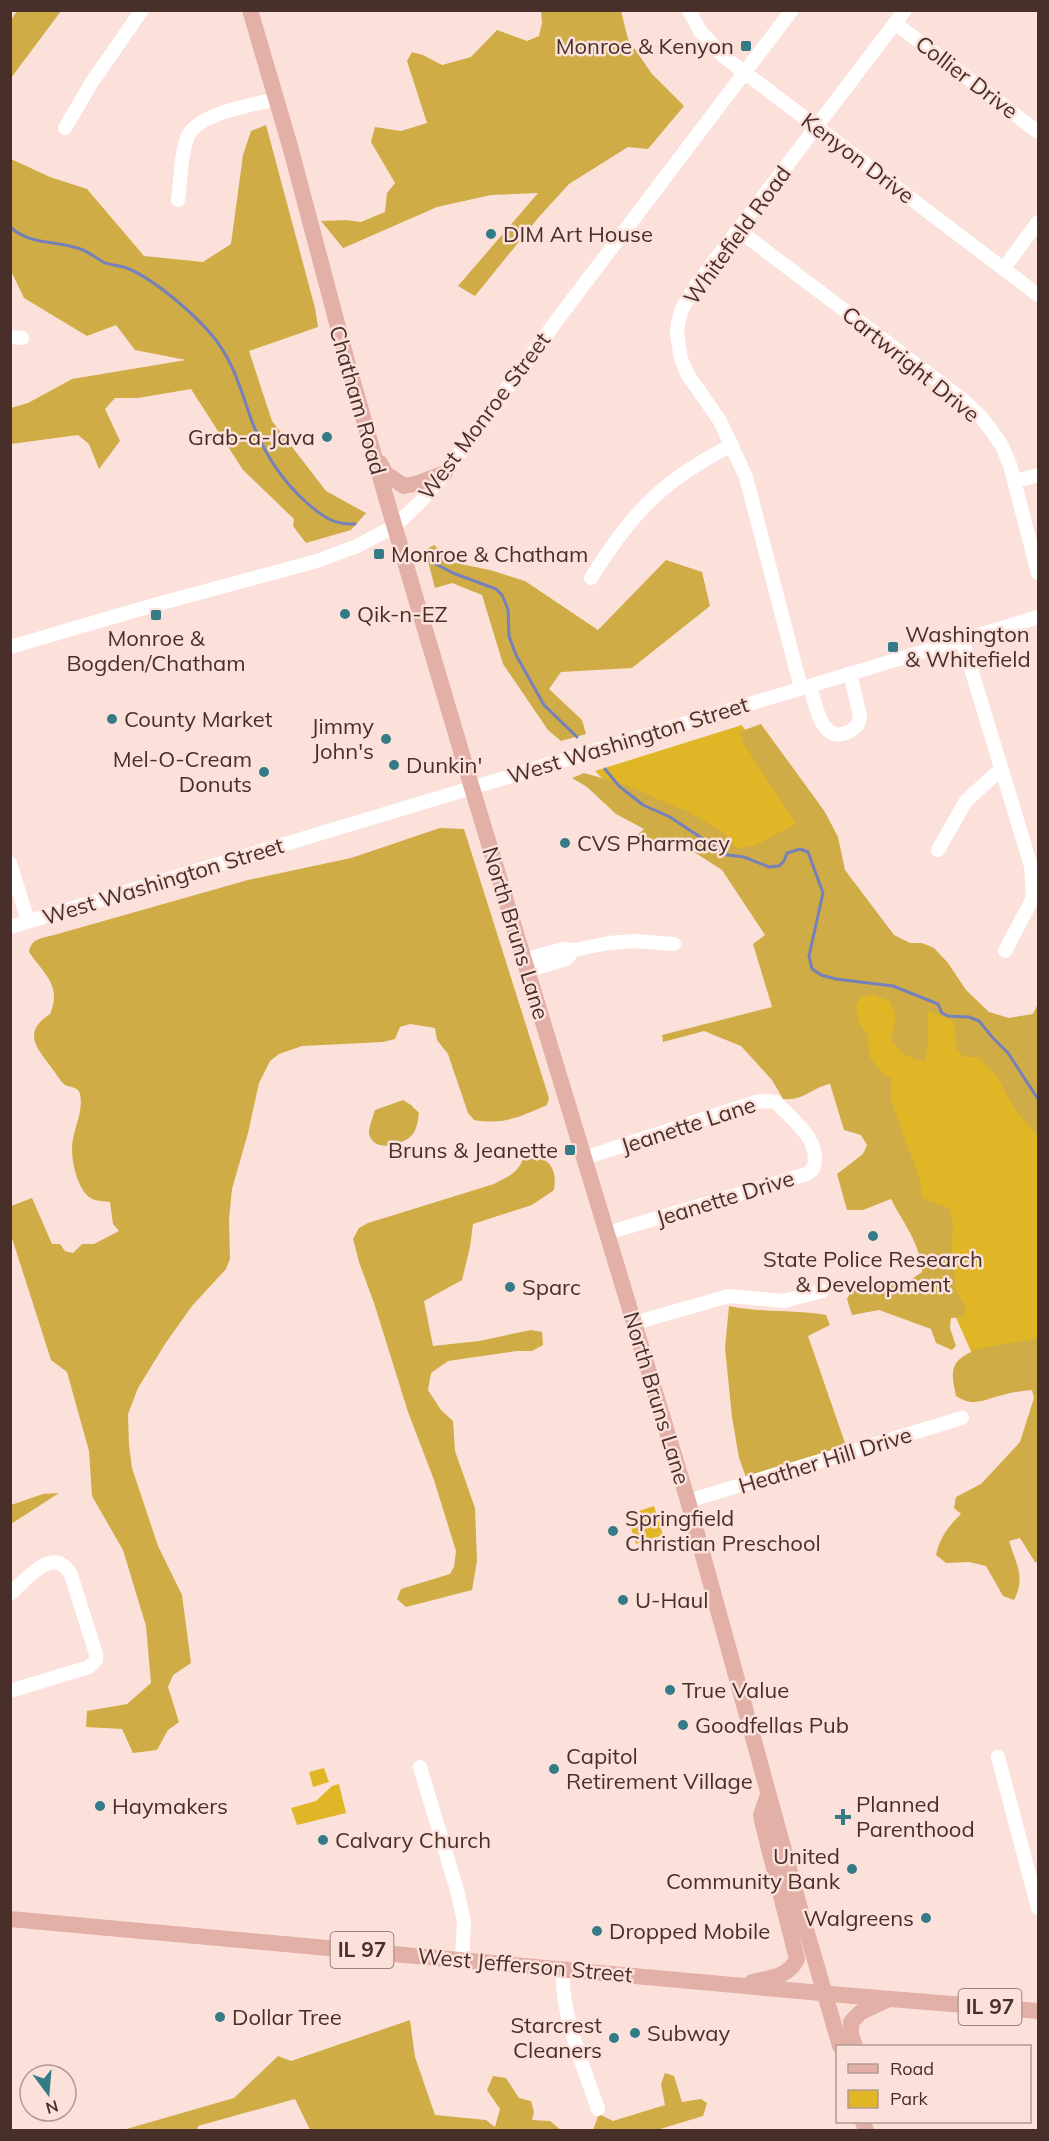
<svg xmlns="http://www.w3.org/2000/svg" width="1049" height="2141" viewBox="0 0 1049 2141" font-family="Mulish,sans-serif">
<rect width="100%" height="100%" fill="#fce1db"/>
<path fill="#e0b526" d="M742,725L820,844L1038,1117V1341L973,1356L818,1004L739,872L616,792L595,771Z
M654,1506L663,1535L636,1544L627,1515Z
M324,1768L329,1782L313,1787L309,1772Z
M339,1784L346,1813L297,1825L291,1808L316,1801L332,1786Z"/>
<path fill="#cfac45" d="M17,11H61L11,78V20Z
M541,11H621L628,39L652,74L684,106L648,149L628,147L569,184L538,218L475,296L458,286L538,193L491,195L437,207L348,246L343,248L321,221L346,220L361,222L385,212L387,193L395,183L371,142L375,127L401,131L427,123L407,61L412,52L423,55L442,65L471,57L497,30L527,41L539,36L542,23Z
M266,125L315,308L318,327L249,351L272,421L326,491L366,513L351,530L306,543L293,526L294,519L243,470L191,389L138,398H115L105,409L120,441L99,469L89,444L78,435L11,444V408L28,403L72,379L186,360L135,350L116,325L87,336L24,298L11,271V159L50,177L87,189L144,256L203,262L231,244L243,155L251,131Z
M434,545L451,562L490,570L525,581L598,630L666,560L702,572L710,606L632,668L561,672L549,689L582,720L586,734L561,741L548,730L503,664L482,595L452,583L435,588L425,550Z
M761,724L825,812L838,837L845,870L894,935L910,943H922L934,948L948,963L966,990L989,1012L1009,1018L1033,1014L1038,1004V1136L1016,1111L997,1077L979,1057H964L957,1050L954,1021L928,1011V1044L925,1062L904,1055L891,1040L896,1017L890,1001L871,994L860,998L856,1006L859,1022L868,1035L869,1056L880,1071L891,1079V1101L919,1177L922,1198L949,1208L953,1222L952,1246L956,1291L965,1305L964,1317L951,1318L950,1328L956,1346L952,1350L936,1343L931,1329L879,1310L852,1315L847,1299L851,1291L909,1281L922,1272C921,1244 903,1223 891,1199L863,1210H847L837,1174L863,1154L867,1145L861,1135L844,1130L830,1084C810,1088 805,1101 783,1099L772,1080L741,1046L704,1031L663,1042L662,1035L772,1007L753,944L765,935L722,870L677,841L637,846L635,837L644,829L616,814L587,787L572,778L584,773L626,785L690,813L723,832L736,848L754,846L796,824L744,744L739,732Z
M440,828L464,829L549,1098L547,1105C519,1117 505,1125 474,1120L468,1113L448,1054L437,1040L435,1028L410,1024L400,1027L395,1039L383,1042L302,1046L279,1054L270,1061L259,1083L248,1133L232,1189L229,1219L230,1259L226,1269L192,1306L165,1344L138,1388L128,1414L129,1445L132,1468L158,1546L182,1595L191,1663L173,1675L168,1687L179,1722L168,1730L157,1750L133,1753L122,1729L86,1727L87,1711L127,1704L151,1683L146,1626L123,1550L92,1496L89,1451L67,1372L51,1360L11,1235V1206L32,1198L52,1244H60L65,1251L73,1253L82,1244H94L119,1231L113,1224L110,1202C104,1201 97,1201 92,1199C78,1191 72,1164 72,1149C72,1130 84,1114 80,1094C78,1086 71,1088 65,1085C60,1081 55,1072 51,1067C35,1046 23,1032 50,1014C62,986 45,975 29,952C31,938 43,938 54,935L248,880L351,858Z
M403,1100L411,1105L419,1113C418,1121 417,1129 412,1135C402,1146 372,1153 369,1133C369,1126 373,1117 375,1110Z
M526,1150C547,1159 558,1165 554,1190L532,1205L473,1224L470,1247L462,1280L424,1301L433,1346L479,1341L531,1330L542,1332L543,1345L532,1351H517L448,1361L431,1373L428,1390L441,1410L453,1421L455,1451L475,1508L477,1561L472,1590L406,1607L397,1599L401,1589L450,1574L454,1567L456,1551L434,1480L408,1412L375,1306L359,1262L353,1239L359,1228L368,1223L494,1184C513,1174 520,1172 526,1150Z
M729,1306C761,1313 794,1309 826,1315L830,1325L808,1336L846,1446L746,1477L739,1458L732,1417L725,1348Z
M1038,1338V1562H1035L1020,1538L1009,1541C1016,1564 1026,1577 1014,1600L1003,1596L986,1566L969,1562L946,1563L936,1555C940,1537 948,1527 961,1514L954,1508L956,1497L981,1484L1020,1442L1034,1398L1032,1390C1023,1391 1012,1392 1003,1395C984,1399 974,1408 956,1396C955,1389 952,1380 953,1372C956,1343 1016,1345 1038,1338Z
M59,1493L11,1524V1505L43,1494Z
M410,2020L415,2057L435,2115L486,2120L495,2127L500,2109L487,2090L493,2076L506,2078L519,2098L531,2101L534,2112L532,2120L550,2121L561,2130H310L295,2099L198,2126L197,2130H123L234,2098L278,2056L291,2061Z
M665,2073L674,2076L682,2102L701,2099L707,2103L703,2116L657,2130H593L599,2114L613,2121L665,2105L661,2084Z"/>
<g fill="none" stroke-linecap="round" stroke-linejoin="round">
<path stroke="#7680ba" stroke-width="3" d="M10,227C33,247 57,239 83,250C90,253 96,258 103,262C111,266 121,265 129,269C155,280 193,313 211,334C232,358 240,387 250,416C262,450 280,479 307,503C322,516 333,525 355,524
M426,559L453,573L496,589L502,595L508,609L509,636L516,655L544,705L577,737
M605,769L619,786L643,805L670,817L727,855L744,857L769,867L779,866L784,861L787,853L800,849L808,852L823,893L809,956L812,969L821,975L836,979L893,986L938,1004L942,1013L948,1016L969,1017L979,1021L993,1038L1008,1053L1038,1099"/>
<path stroke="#fff" stroke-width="14" d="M689,10L700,31L723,56L1038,295
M895,23L1038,132
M65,128L92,82L142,10
M178,200C181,180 180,155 188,136C198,113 253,105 276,99
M738,230L962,399L981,417L991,430L1002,446L1010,465L1038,573
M1004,268L1038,222
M10,337L22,338
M1016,481L1038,475
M591,578C632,512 663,480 732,445
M962,639L1031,866L1033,898L1005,951
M10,647L154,605L317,561L357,546L395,526L421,501L445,473L560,316L792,10
M810,686C815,704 822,747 850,731C857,727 860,723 860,716L850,673
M801,688L746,477L720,421L688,375L681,359L677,334L678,323L682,309L696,285L905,10
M938,850L966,801L1001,769
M10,863L28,921
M10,927L1038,617
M524,960L562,949L574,950L609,943L634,941L674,944
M527,971L566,959L574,950
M584,1158L756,1102L768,1101L776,1102C793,1121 823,1141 813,1169L807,1174L607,1233
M634,1323L729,1296L784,1301L822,1291
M688,1501L962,1418
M10,1594C26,1580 54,1543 71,1575L96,1654V1660L89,1667L10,1691
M998,1757L1038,1908
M420,1767L457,1890L464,1922L462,1959
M563,1969C560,2012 584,2068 598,2109"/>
<path stroke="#e3b0a7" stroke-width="16" d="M250,10L290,146L347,361L387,501L472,788L688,1501L801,1912L840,2046
M380,463L386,474L404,486L419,483L445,473
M10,1919L854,1996L1038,2011
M752,1982C769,1978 789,1977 797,1959L762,1821L761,1815L768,1795
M855,2046L851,2035V2022L861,2012L887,2000
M863,2122L866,2130"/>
</g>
<g fill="#357b87" stroke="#fce1db" stroke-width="2">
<rect x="740" y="40" width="12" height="12" rx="3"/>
<circle cx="491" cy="234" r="6"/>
<circle cx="327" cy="437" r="6"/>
<rect x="373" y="548" width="12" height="12" rx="3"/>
<circle cx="345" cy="614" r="6"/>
<rect x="150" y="609" width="12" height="12" rx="3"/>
<rect x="887" y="641" width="12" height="12" rx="3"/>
<circle cx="112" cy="719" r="6"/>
<circle cx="386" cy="739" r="6"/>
<circle cx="394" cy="765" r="6"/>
<circle cx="264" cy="772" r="6"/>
<circle cx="565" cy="843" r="6"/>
<rect x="564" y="1144" width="12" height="12" rx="3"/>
<circle cx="873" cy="1236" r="6"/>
<circle cx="510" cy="1287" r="6"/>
<circle cx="613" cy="1531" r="6"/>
<circle cx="623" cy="1600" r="6"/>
<circle cx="670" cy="1690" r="6"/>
<circle cx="683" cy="1725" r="6"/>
<circle cx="554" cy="1769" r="6"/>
<circle cx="100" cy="1806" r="6"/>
<path d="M840 1808h6v6h6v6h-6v6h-6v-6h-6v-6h6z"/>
<circle cx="323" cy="1840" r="6"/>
<circle cx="852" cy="1869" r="6"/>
<circle cx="926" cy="1918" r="6"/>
<circle cx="597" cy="1931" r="6"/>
<circle cx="220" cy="2017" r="6"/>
<circle cx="635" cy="2033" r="6"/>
<circle cx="614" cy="2038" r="6"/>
</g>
<g text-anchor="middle" stroke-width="5" stroke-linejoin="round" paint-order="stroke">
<g fill="#fce1db" stroke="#7f645f" stroke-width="1.5">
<rect x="330.5" y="1932" width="63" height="36" rx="4.5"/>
<rect x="958.5" y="1989" width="63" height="36" rx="4.5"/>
</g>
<g font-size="21" font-weight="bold" fill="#492f2a">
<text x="362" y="1957">IL 97</text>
<text x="990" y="2014">IL 97</text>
</g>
<g font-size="22" fill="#492f2a" stroke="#fce1db" text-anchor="start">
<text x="734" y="54" text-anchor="end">Monroe &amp; Kenyon</text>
<text x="503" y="242">DIM Art House</text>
<text x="315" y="445" text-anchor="end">Grab-a-Java</text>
<text x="391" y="562">Monroe &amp; Chatham</text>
<text x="357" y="622">Qik-n-EZ</text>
<text x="905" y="642">Washington<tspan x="905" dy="25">&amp; Whitefield</tspan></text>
<text x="156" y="646" text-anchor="middle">Monroe &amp;<tspan x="156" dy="25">Bogden/Chatham</tspan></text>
<text x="124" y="727">County Market</text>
<text x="374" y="734" text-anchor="end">Jimmy<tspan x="374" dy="25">John's</tspan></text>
<text x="252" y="767" text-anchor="end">Mel-O-Cream<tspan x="252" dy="25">Donuts</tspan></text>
<text x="406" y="773">Dunkin'</text>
<text x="577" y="851">CVS Pharmacy</text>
<text x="558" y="1158" text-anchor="end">Bruns &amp; Jeanette</text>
<text x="873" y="1267" text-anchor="middle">State Police Research<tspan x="873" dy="25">&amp; Development</tspan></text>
<text x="522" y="1295">Sparc</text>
<text x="625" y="1526">Springfield<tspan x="625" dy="25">Christian Preschool</tspan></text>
<text x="635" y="1608">U-Haul</text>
<text x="682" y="1698">True Value</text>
<text x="695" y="1733">Goodfellas Pub</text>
<text x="566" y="1764">Capitol<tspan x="566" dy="25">Retirement Village</tspan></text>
<text x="856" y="1812">Planned<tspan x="856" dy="25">Parenthood</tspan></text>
<text x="112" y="1814">Haymakers</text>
<text x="335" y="1848">Calvary Church</text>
<text x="840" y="1864" text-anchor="end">United<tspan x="840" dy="25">Community Bank</tspan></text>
<text x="914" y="1926" text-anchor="end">Walgreens</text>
<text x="609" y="1939">Dropped Mobile</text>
<text x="232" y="2025">Dollar Tree</text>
<text x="602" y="2033" text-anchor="end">Starcrest<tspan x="602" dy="25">Cleaners</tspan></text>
<text x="647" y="2041">Subway</text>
</g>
<g font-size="22" fill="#492f2a" stroke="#fce1db">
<text transform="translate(967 77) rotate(37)" y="8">Collier Drive</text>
<text transform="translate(858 158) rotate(37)" y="8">Kenyon Drive</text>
<text transform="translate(737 235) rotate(-54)" y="8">Whitefield Road</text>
<text transform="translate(911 364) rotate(39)" y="8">Cartwright Drive</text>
<text transform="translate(358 400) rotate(74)" y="8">Chatham Road</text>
<text transform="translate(484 416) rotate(-53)" y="8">West Monroe Street</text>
<text transform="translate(628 740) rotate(-17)" y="8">West Washington Street</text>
<text transform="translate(163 881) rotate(-17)" y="8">West Washington Street</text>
<text transform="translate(516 933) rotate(73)" y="8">North Bruns Lane</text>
<text transform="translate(688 1125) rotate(-18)" y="8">Jeanette Lane</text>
<text transform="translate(725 1198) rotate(-17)" y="8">Jeanette Drive</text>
<text transform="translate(657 1398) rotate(73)" y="8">North Bruns Lane</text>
<text transform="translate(825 1460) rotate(-17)" y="8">Heather Hill Drive</text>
<text transform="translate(525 1965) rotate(5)" y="8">West Jefferson Street</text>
</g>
</g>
<rect width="1049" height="2141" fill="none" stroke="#492f2a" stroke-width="24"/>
<rect x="836" y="2045" width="195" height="78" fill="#fce1db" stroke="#b49a94" stroke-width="1.5"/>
<rect x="848" y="2064" width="30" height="9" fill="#e3b0a7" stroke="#b49a94" stroke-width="1.5"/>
<text x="890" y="2075" font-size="18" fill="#492f2a">Road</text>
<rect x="848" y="2090" width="30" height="18" fill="#e0b526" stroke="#b49a94" stroke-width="1.5"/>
<text x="890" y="2105" font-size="18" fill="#492f2a">Park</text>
<g transform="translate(48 2093) rotate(164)"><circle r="28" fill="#fce1db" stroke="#b49a94" stroke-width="1.5"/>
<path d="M0-4.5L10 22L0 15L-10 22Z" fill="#357b87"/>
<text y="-9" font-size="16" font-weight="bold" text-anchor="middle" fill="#492f2a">N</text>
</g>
</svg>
